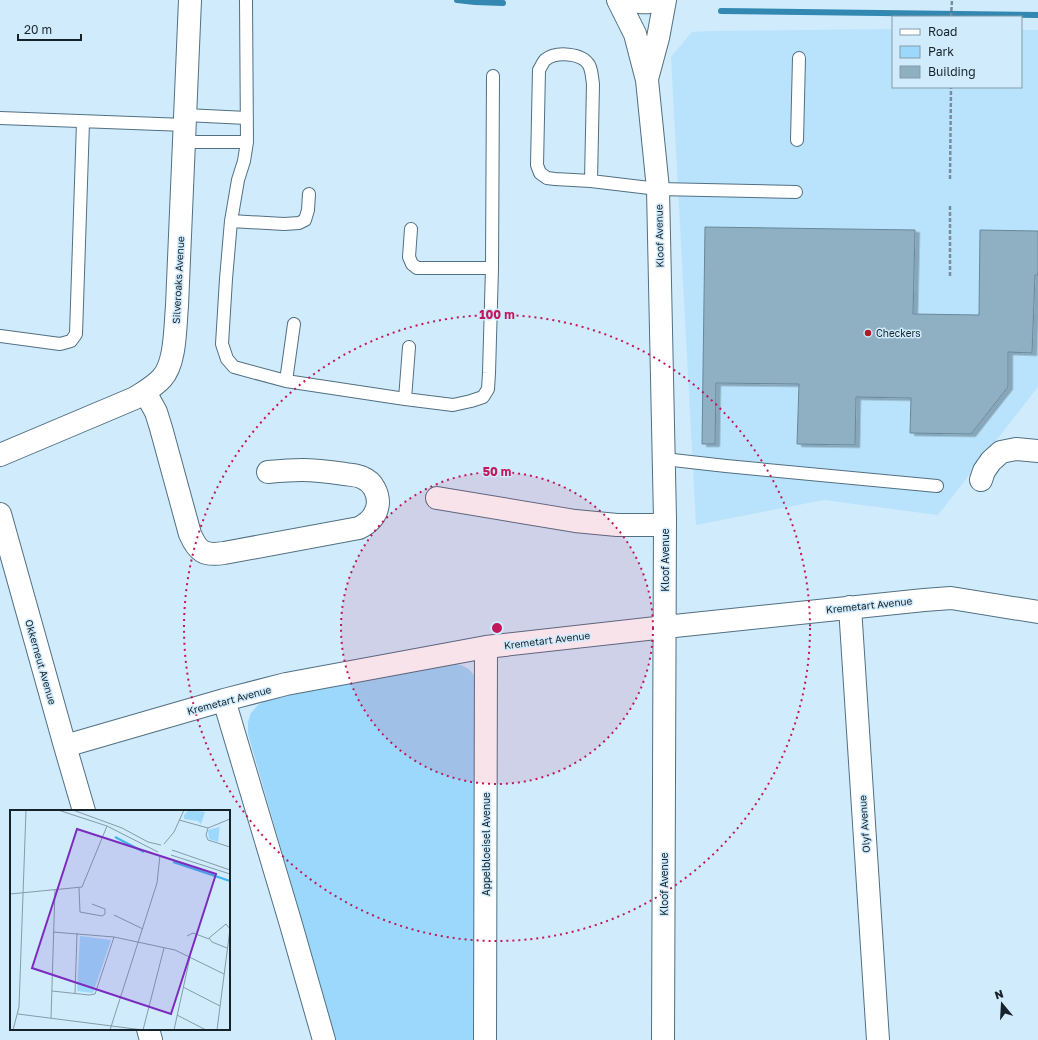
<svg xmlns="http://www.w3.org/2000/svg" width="1038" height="1040" viewBox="0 0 1038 1040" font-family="'Golos Text',sans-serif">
<defs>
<filter id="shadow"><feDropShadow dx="4.5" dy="2.5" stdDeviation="0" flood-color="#0004"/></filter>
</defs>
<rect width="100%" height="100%" fill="#d0ebfc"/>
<path fill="#b9e3fc" d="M893,29V87H1021V30H1038V387L938,515L824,500L696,525L671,57L692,32L709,31Z"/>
<path fill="#9cd8fb" d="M452,663C467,666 472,669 478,684L477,1040H336L248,734V722L251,713L258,705L268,700L294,693Z"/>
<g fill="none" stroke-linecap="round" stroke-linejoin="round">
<path stroke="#3388b1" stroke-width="6" d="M457,0L475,2L503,3
M721,11L1038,15"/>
</g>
<path fill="#8fb0c3" stroke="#68889a" filter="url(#shadow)" d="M705,227L915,230L913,314L979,315L980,230L1038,231V275H1035L1032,353L1008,352V387L971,434L910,433L911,398L856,397L855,445L797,444L799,384L716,383L715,444H702Z"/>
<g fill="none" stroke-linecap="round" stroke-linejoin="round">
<g stroke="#517082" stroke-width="14">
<path id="lane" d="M246,0L247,142L244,161L238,180L231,221L226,279L222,344L227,359L234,367L286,381L405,399L453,405L471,401L483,397L488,389L489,373L492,268L493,76
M185,115L247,118
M0,118L185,125
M797,140L799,58
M184,142H247
M591,181L593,84C592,78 592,71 589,65C582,53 556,51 545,60C543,62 541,67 539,70L537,165L540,173L547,178L555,179L591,181L658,189L796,192
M231,221L284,224L299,223L305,220L308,210L309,194
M411,229L409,257L412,264L417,268H492
M0,336L60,344L71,341L76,334L83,122
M286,381L294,324
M405,399L409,347
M664,459L726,466L937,486"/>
</g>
<g stroke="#517082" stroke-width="24">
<path id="street" d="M618,0L635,34L647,80L658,189L665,519L663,1040
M647,79L658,38L665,0
M145,392L156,412L161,428L190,534C198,552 204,556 224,553L359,528C369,523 377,515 378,503C378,493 373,482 363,478C358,475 350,475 345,474C331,472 316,470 302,470C291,470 279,471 268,472
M0,455L135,398C144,392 154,387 162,378C176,363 175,326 177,306L190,0
M981,480L984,471L991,461L1001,452L1016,449L1038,451
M437,498L575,521L617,525H665
M0,514L65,746L84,811
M850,607L878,1040
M224,700L290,921L324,1040
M65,746L224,700L286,684L486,647L665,627L924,600L951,598L1038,612
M148,1029L151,1040
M485,1040L486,647"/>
</g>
<g stroke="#517082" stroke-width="24">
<path id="secondary" d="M626,0C637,2 647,4 657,0"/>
</g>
<path stroke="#788c99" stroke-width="2.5" stroke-dasharray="4 2" stroke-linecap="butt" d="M951,17L952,0
M950,179L951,87
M950,276V205"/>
<use href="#lane" stroke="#fff" stroke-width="12"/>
<use href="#street" stroke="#fff" stroke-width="22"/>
<use href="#secondary" stroke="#fff" stroke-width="22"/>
</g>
<circle cx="497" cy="628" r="156" fill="#c2185b" fill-opacity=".12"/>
<g fill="none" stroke="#c2185b" stroke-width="2" stroke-dasharray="2 4">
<circle cx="497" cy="628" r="156"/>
<circle cx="497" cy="628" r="313"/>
</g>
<circle fill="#ae1c26" stroke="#d0ebfc" stroke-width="1.5" cx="868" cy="333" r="4"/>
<g text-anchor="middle" stroke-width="3" stroke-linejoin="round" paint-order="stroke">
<g font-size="10" fill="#152229" stroke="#d0ebfc">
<text transform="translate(659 236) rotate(-91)" y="4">Kloof Avenue</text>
<text transform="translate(178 280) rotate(-87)" y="4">Silveroaks Avenue</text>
<text transform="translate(665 560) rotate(-90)" y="4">Kloof Avenue</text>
<text transform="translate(869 605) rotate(-6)" y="4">Kremetart Avenue</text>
<text transform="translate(547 640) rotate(-7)" y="4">Kremetart Avenue</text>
<text transform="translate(41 662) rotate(74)" y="4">Okkerneut Avenue</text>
<text transform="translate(229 700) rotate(-15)" y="4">Kremetart Avenue</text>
<text transform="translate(864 824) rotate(-94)" y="4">Olyf Avenue</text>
<text transform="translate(486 844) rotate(-90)" y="4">Appelbloeisel Avenue</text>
<text transform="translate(664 884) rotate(-90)" y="4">Kloof Avenue</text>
</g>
<g font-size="10" fill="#152229" stroke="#d0ebfc" text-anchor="start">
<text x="876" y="337">Checkers</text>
</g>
</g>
<g transform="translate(10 810)">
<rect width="220" height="220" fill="#d0ebfc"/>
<path d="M179,0L195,2L191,14L188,11L174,9V5ZM210,13L208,32L199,29L198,20L209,17ZM70,126L101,130L83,183L67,181Z" fill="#9cd8fb"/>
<path fill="none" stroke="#40b3eb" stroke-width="2" d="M105,27L134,42M163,52L220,71"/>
<path fill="none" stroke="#859ba8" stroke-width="1" d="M48,0L97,16L148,42M63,0L112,18L138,32L151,35M169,10L198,18L220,9M198,18L196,25L198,30L220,37M154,34L164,22L174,0M162,40L220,60M161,45L220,64M69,78L70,102L92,106L95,104V99L82,94M0,84L72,77L97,16M104,105L133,119M43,122L104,127L165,140L214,164M177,126L183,123L199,129M173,177L210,196M42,181L79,185L85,184L104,127M65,184L67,123M8,204L133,220M167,205L196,220M41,208L45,80M3,220L9,197L16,0M100,220L147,73L150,45M133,220L154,138M164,220L180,147M207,220L220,119L216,114L199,128L202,132L217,138"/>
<path fill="#7b2cbf" fill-opacity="0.15" stroke="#7b2cbf" stroke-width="2" d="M67,19L206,64L161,204L22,158Z"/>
<rect width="220" height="220" fill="none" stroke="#152229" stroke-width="2"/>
</g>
<circle cx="497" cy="628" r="6" fill="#c2185b" stroke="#d0ebfc" stroke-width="2"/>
<g font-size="12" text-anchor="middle" font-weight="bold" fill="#c2185b" stroke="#d0ebfc" stroke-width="3" stroke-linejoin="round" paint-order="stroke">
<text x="497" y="319">100 m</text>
<text x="497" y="476">50 m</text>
</g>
<rect x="892" y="16" width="130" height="72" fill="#d0ebfc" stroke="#859ba8"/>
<rect x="900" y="29" width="20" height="6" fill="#ffffff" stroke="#859ba8"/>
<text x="928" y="36" font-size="12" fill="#152229">Road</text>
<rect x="900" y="46" width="20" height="12" fill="#9cd8fb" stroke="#859ba8"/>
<text x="928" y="56" font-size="12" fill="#152229">Park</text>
<rect x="900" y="66" width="20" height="12" fill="#8fb0c3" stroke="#859ba8"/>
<text x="928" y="76" font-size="12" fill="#152229">Building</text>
<g transform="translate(1002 1004) rotate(342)" stroke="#d0ebfc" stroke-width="3" paint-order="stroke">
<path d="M0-3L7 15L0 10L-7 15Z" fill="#152229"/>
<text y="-6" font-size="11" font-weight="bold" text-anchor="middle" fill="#152229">N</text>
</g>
<path d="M18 34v6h63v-6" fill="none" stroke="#152229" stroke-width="2"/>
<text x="24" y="34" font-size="12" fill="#152229" stroke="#d0ebfc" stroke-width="3" paint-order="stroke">20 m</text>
</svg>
